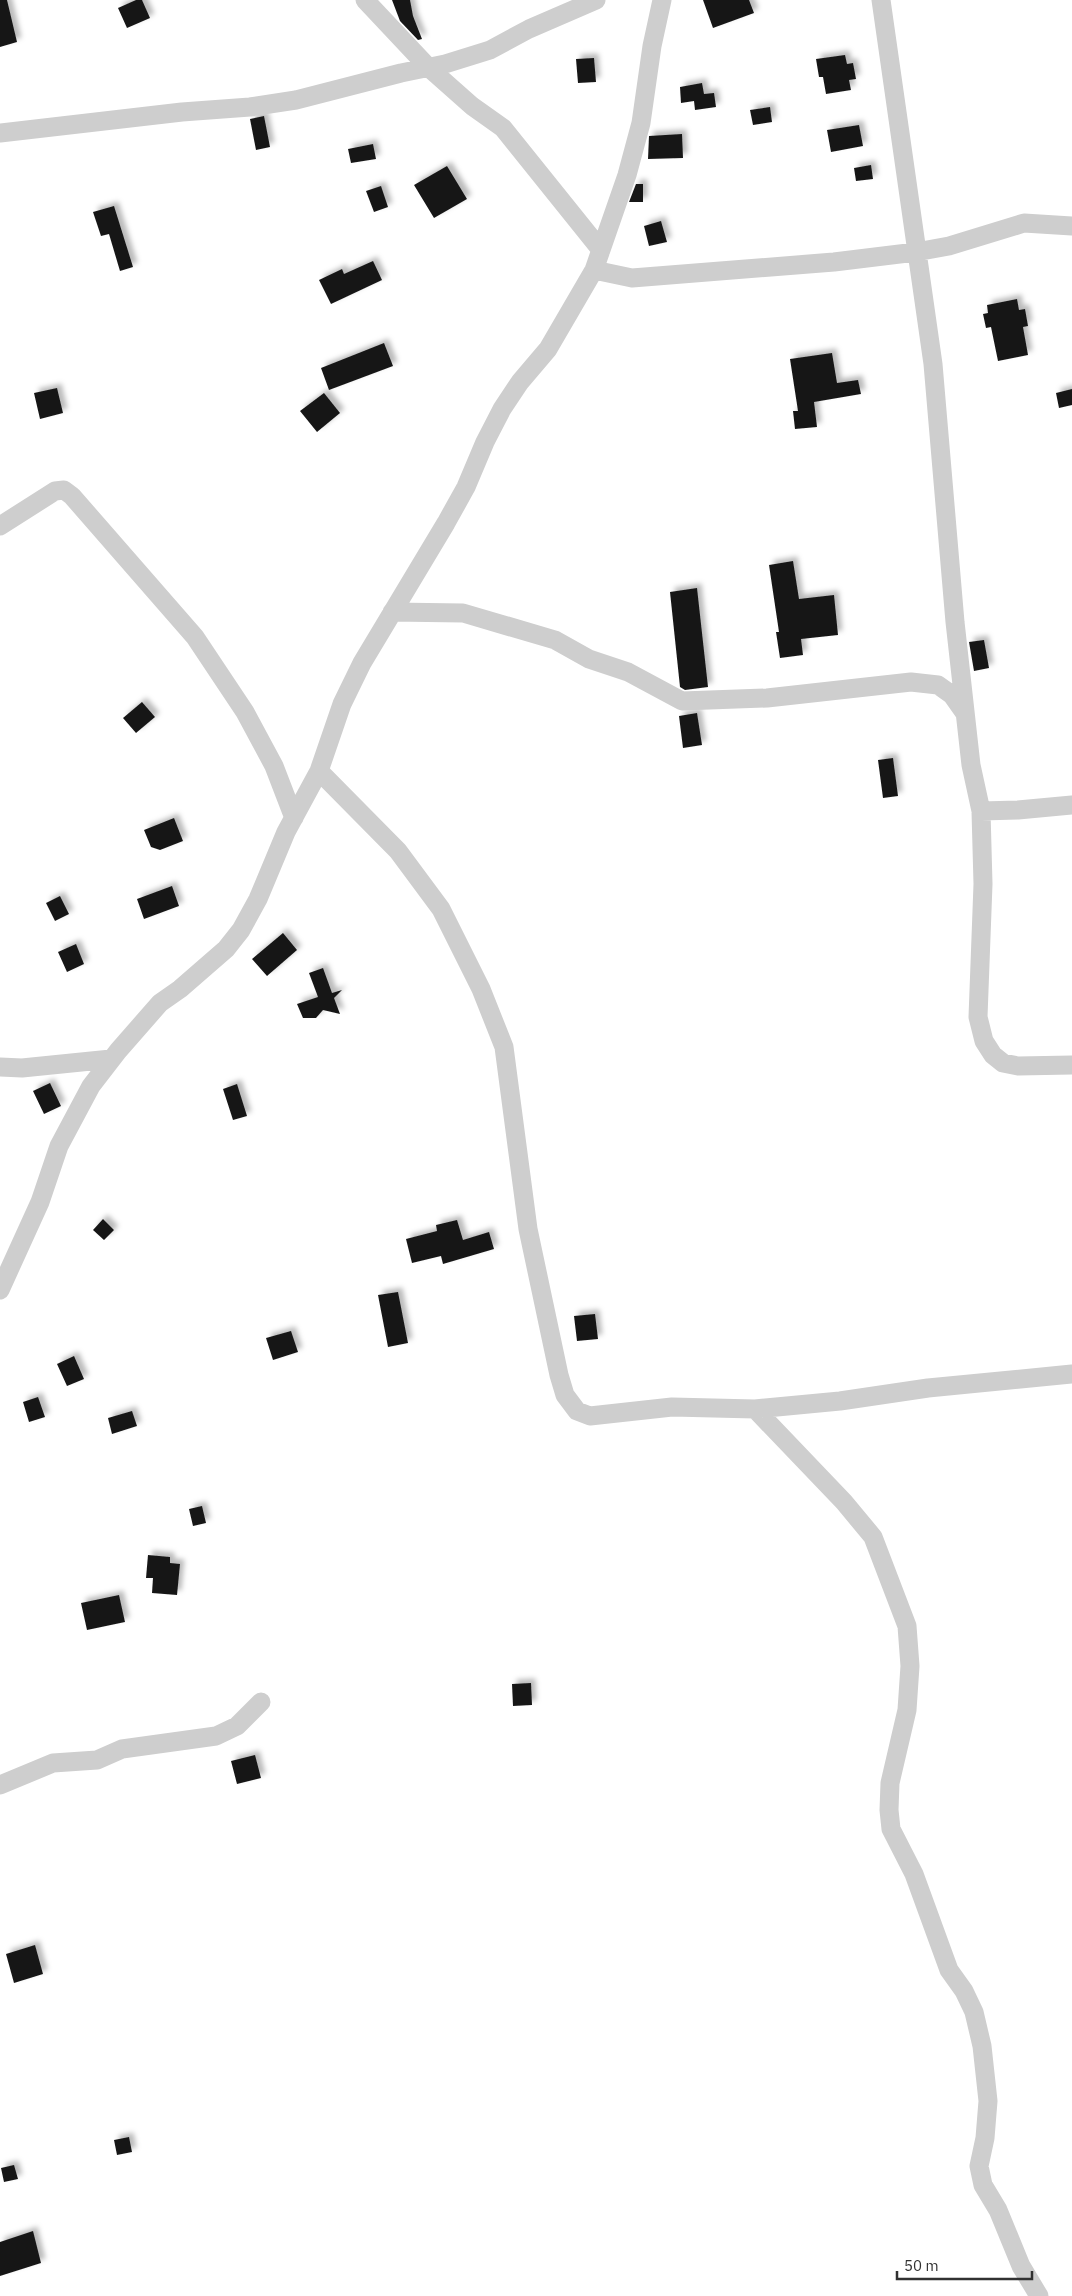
<svg xmlns="http://www.w3.org/2000/svg" width="1072" height="2296" viewBox="0 0 1072 2296" font-family="'IBM Plex Sans',sans-serif">
<defs>
<filter id="shadow"><feDropShadow dx="4.5" dy="-4.5" stdDeviation="2.5" flood-color="#0004"/></filter>
</defs>
<rect width="100%" height="100%" fill="#fff"/>
<path fill="#181818" filter="url(#shadow)" d="M0,0H7L17,42L0,47Z
M136,0H142L150,18L127,28L118,8Z
M392,0H410L413,16L422,39L418,40L400,21Z
M703,0H749L754,13L713,28Z
M845,55L847,64L853,63L856,79L849,80L851,90L826,94L823,77H819L816,59Z
M594,58L596,82L578,83L576,59Z
M702,83L704,94L714,93L716,107L695,110L694,101L681,103L680,87Z
M770,107L772,122L753,125L750,110Z
M264,116L270,147L256,150L250,119Z
M859,125L863,146L831,152L827,130Z
M682,134L683,158L648,159L649,136Z
M373,144L376,159L351,163L348,149Z
M871,165L873,179L856,181L854,168Z
M447,166L467,199L434,218L414,185Z
M636,184H643V202H629Z
M381,186L388,207L374,212L366,191Z
M114,206L133,267L120,271L109,234L101,236L93,212Z
M661,221L667,242L649,246L644,226Z
M373,261L382,280L331,304L319,280L342,269L344,274Z
M1017,299L1019,310L1025,309L1028,326L1023,327L1028,355L998,361L991,327L986,328L983,314L988,313L987,305Z
M384,343L393,366L329,390L321,368Z
M832,353L837,383L858,380L861,394L814,402L817,427L795,429L793,411H798L790,359Z
M57,388L63,413L40,419L34,393Z
M1072,389V405L1059,408L1056,393Z
M324,393L340,413L317,432L300,411Z
M793,561L799,599L834,595L838,635L801,639L803,655L780,658L776,632H779L769,565Z
M697,588L708,687L685,690L680,687L670,592Z
M984,640L989,668L974,671L969,642Z
M142,702L155,717L136,733L123,718Z
M697,713L702,745L683,748L679,716Z
M893,758L898,796L883,798L878,760Z
M174,818L183,841L160,850L151,847L144,830Z
M172,886L179,906L144,919L137,899Z
M60,896L69,914L55,921L46,903Z
M283,933L297,950L267,976L252,959Z
M76,944L84,964L67,972L58,952Z
M323,968L332,993L342,990L334,998L340,1014L323,1010L316,1018H303L297,1004L318,997L309,973Z
M50,1083L61,1106L44,1114L33,1091Z
M237,1084L247,1116L233,1120L223,1089Z
M103,1219L114,1230L104,1240L93,1230Z
M457,1220L463,1240L489,1232L494,1249L443,1264L441,1256L412,1263L406,1239L437,1231L436,1225Z
M398,1292L408,1343L388,1347L378,1295Z
M595,1314L598,1339L577,1341L574,1316Z
M291,1331L298,1352L273,1360L266,1338Z
M74,1356L84,1379L67,1386L57,1364Z
M38,1397L45,1417L29,1422L23,1402Z
M132,1411L137,1426L112,1434L108,1418Z
M202,1506L206,1523L193,1526L189,1509Z
M148,1555L170,1557V1563L180,1564L177,1595L152,1593L153,1578H146Z
M119,1595L125,1622L87,1630L81,1603Z
M531,1683L532,1705L513,1706L512,1684Z
M255,1755L261,1778L237,1784L231,1761Z
M35,1945L43,1974L14,1983L6,1954Z
M129,2137L132,2152L117,2155L114,2140Z
M14,2165L18,2179L4,2182L1,2168Z
M33,2231L41,2263L0,2276V2242Z"/>
<g fill="none" stroke-linecap="round" stroke-linejoin="round">
<path stroke="#cecece" stroke-width="19" d="M365,0L428,67L472,106L503,128L601,250
M881,0L933,364L955,622L971,765L981,811L983,884L978,1017L984,1041L993,1055L1003,1063L1018,1066L1072,1065
M0,133L182,112L250,107L296,100L401,73L445,64L490,50L529,29L596,0
M594,270L632,278L834,262L916,252L949,246L1024,223L1072,226
M0,526L55,491L64,490L72,496L195,637L245,712L274,766L294,818
M392,612L463,613L555,640L589,659L628,672L682,701L767,698L911,682L938,685L952,695L964,712
M319,771L398,851L441,909L481,989L504,1047L528,1229L559,1375L565,1395L577,1411L590,1416L672,1407L755,1409L840,1401L928,1388L1072,1374
M981,811L1018,810L1072,805
M0,1067L22,1068L111,1059
M0,1290L40,1202L59,1146L91,1086L118,1051L160,1003L180,989L226,949L241,930L258,899L286,832L319,771L342,704L362,663L446,523L466,487L485,442L502,409L520,382L548,349L594,270L627,175L641,123L652,46L662,0
M755,1409L844,1502L873,1537L907,1626L910,1666L907,1710L890,1783L889,1810L891,1829L914,1874L949,1970L964,1991L974,2012L982,2046L988,2101L985,2138L979,2166L983,2185L998,2210L1021,2266L1039,2296
M0,1785L53,1763L97,1760L122,1749L216,1736L237,1726L261,1702"/>
</g>
<path d="M897 2271v8h135v-8" fill="none" stroke="#313131" stroke-width="2.5"/>
<text x="904" y="2271" font-size="15" fill="#313131" stroke="#ffffff" stroke-width="4" paint-order="stroke">50 m</text>
</svg>
